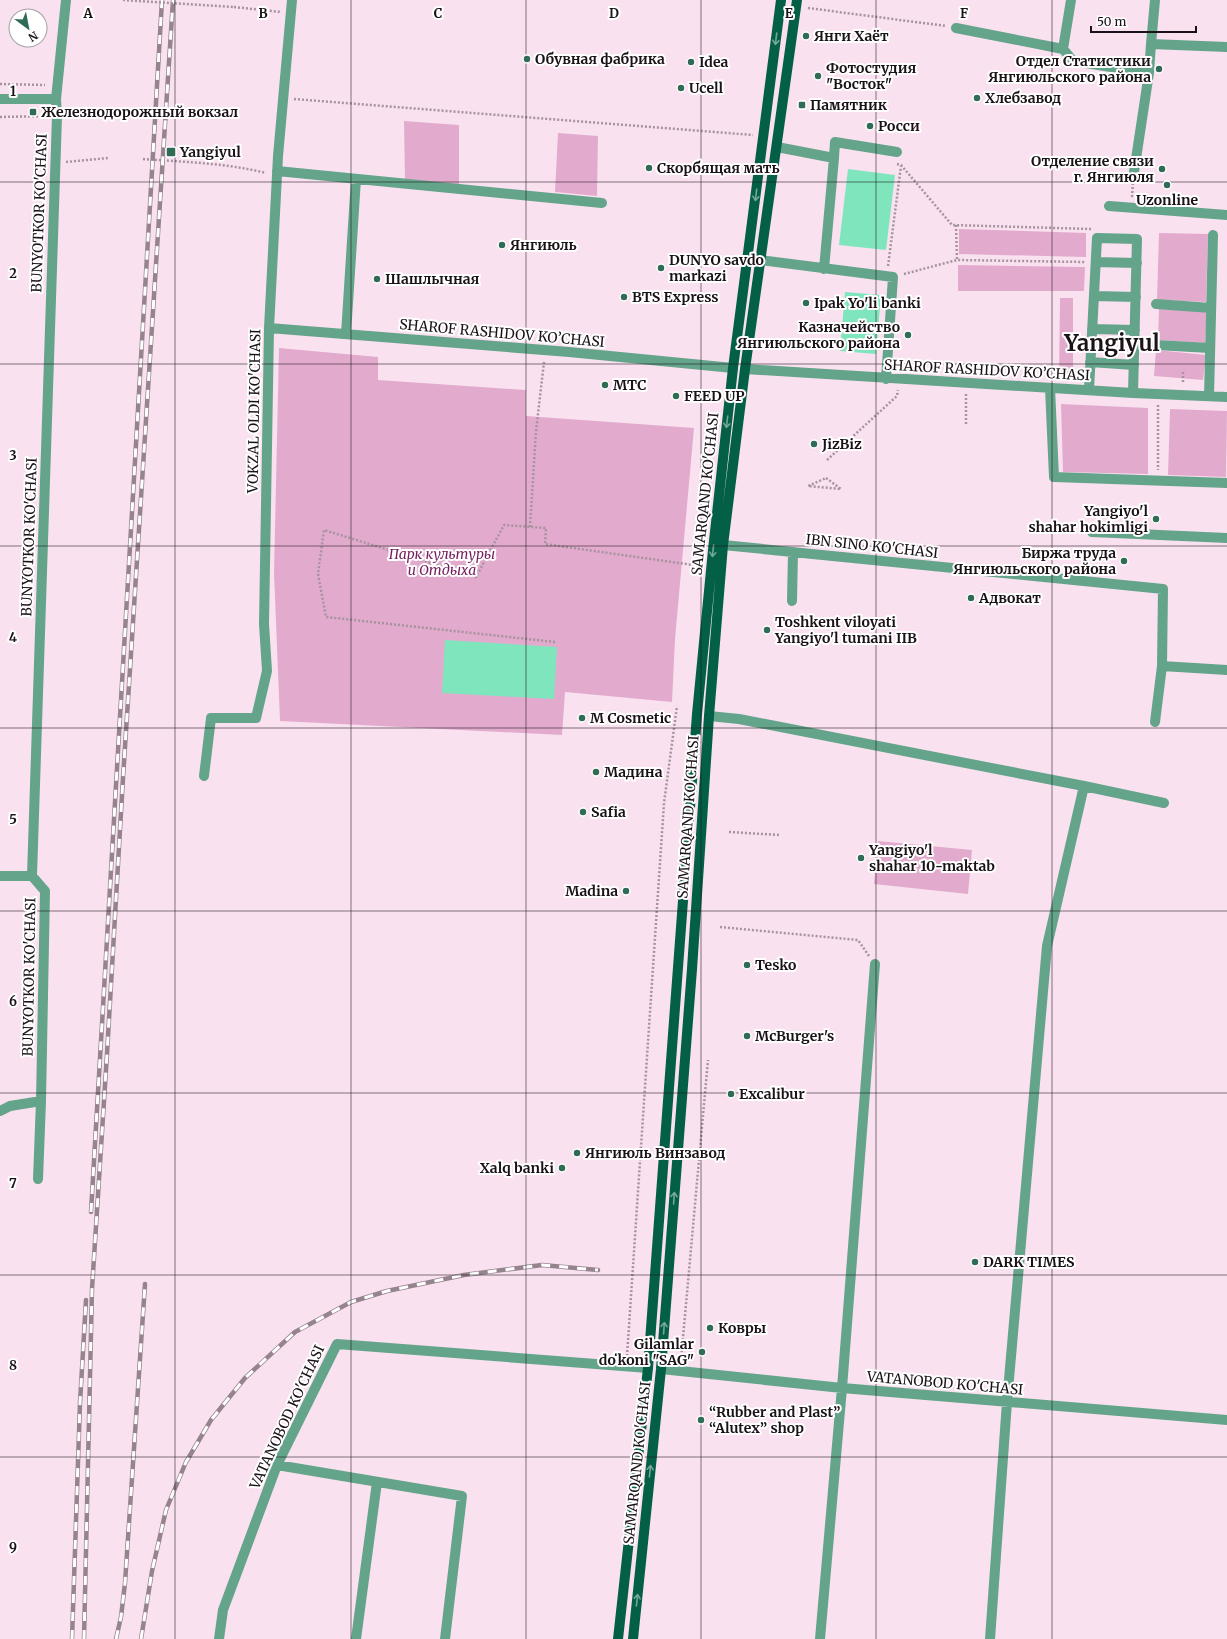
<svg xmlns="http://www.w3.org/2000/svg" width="1227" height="1639" viewBox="0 0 1227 1639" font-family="Merriweather,serif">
<rect width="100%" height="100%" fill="#fae1f0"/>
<path fill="#e2abce" d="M404,121L459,125V185L405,181Z
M558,133L598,136L597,196L555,192Z
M959,229L1086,233V257L959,254Z
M1159,233L1208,234L1206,302L1157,300Z
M958,265L1085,267L1084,291H958Z
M1060,298H1073V378H1059Z
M1159,309L1207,311L1205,343L1158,340Z
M279,348L378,357V380L526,390V416L694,428L675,639L672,702L565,692L562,735L280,721L274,573Z
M1156,350L1206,355L1203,380L1154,376Z
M1061,404L1148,408V474L1063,472Z
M1170,409L1227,411L1226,477L1168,475Z
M878,841L972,850L968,894L874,884Z"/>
<path fill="#7fe5bd" d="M848,169L895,175L886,250L839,245Z
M845,292L881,295L876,354L840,351Z
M445,640L557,647L554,699L442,693Z"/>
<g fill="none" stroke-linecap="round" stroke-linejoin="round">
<path stroke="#a5939e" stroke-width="2.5" stroke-dasharray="2 2" stroke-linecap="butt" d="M234,7L281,12
M808,8L946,26
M0,84L45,85
M294,99L753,135
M0,117L45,116
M143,159C184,162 226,163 266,173
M66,162L108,158
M897,164L901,165L952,225L1091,229
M1132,197L1133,182
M956,225L957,260
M888,266L901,166
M904,274L957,260L1085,262
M1183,372V384
M966,394V425
M1158,405V470
M827,460L897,396L898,390
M826,478L841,489L808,486Z
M530,527L536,431L544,362
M555,642L326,617L318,574L324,530L476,577L504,525L546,528L545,544L693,565
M729,832L780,835
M720,927L858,940L869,956
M627,1356L664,803L677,706
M681,1360L708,1060"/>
<path stroke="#64a48a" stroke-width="10" d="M1155,0L1151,44L1227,47
M956,28L1063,49L1073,61L1149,73
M1063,49L1071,0
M0,99H56
M777,147L834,158L824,269
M834,158L835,142L897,152
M277,171L602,203
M1134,172L1149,73L1151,44
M1109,206L1227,215
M760,260L893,277L886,379
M1096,262L1137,263
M1094,296L1136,297
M1156,304L1211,308
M269,328L569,352L733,368
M1092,329L1135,330
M346,334L356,179
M1156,345L1210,348
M1090,362L1134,365
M745,369L1133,393L1227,397
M1050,388L1054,477L1227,483
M1089,390L1097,238L1137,239L1133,393
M1209,396L1213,235
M1092,532L1227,538
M723,545L1163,589L1162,666L1227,670
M792,601L793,552
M709,716L739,719L1084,786
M1155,722L1162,666
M204,776L211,718H256L267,671L264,624L269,328L278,156L292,0
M0,876H32
M0,1111L10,1106L41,1101L45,891L32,876L57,116L56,99L66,0
M38,1179L41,1101
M661,1369L842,1388L1227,1420
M277,1465L462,1496L445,1639
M219,1639L223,1610L277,1465L337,1344L648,1368
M356,1639L377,1482
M820,1639L842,1388L875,964
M990,1639L1007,1402L1047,946L1084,786L1164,803"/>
<path stroke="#035f45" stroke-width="10" d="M618,1639L648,1368L697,714L713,550L733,368L781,0
M633,1639L661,1369L692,969L709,716L723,545L745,369L797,0"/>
<g stroke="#95848e" stroke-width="4.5">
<path id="rail" d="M91,1212L162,0
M72,1639L80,1403L86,1300
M84,1639L92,1289L107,1054L123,778L173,0
M116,1639L121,1617L125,1583L145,1284
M141,1639L152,1571L166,1510L186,1462L211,1420L245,1378L295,1332L351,1302L387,1291L464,1275L542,1265L598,1270"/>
</g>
<use href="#rail" stroke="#fff" stroke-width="3" stroke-dasharray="9" stroke-linecap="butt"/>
<path stroke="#a5939e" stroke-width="2.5" stroke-dasharray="2 2" stroke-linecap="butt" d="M123,0L234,7"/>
</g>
<defs><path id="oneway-shaft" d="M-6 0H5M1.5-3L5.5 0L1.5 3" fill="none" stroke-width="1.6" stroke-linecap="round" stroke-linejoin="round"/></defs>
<g stroke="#74a799">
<use href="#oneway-shaft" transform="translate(776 39) rotate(97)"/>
<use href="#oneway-shaft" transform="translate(756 195) rotate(97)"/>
<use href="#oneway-shaft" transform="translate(727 422) rotate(97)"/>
<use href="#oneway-shaft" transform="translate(713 551) rotate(96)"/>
<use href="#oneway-shaft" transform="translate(674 1198) rotate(-86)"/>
<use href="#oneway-shaft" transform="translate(664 1328) rotate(-86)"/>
<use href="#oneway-shaft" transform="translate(650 1471) rotate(-84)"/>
<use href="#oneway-shaft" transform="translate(637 1600) rotate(-84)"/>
</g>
<path fill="none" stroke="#1a1217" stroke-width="1" stroke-opacity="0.55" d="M175,0V1639M351,0V1639M526,0V1639M701,0V1639M876,0V1639M1052,0V1639M0,182H1227M0,364H1227M0,546H1227M0,728H1227M0,911H1227M0,1093H1227M0,1275H1227M0,1457H1227"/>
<g fill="#306b55" stroke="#fff" stroke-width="1.5">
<circle cx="806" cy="36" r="4"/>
<circle cx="527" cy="59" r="4"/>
<circle cx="691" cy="62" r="4"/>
<circle cx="1159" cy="69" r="4"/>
<circle cx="818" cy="76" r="4"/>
<circle cx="681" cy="88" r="4"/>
<circle cx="977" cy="98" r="4"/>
<rect x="798" y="101" width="8" height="8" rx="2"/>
<rect x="29" y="108" width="8" height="8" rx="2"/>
<circle cx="870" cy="126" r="4"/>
<rect x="166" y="147" width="10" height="10" rx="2"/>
<circle cx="649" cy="168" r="4"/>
<circle cx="1162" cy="169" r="4"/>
<circle cx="1167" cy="185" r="4"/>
<circle cx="502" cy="245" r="4"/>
<circle cx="661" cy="268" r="4"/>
<circle cx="377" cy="279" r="4"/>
<circle cx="624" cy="297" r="4"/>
<circle cx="806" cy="303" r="4"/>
<circle cx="908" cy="335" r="4"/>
<circle cx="605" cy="385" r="4"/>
<circle cx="676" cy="396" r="4"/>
<circle cx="814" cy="444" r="4"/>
<circle cx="1156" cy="519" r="4"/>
<circle cx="1124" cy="561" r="4"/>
<circle cx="971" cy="598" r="4"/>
<circle cx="767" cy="630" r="4"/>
<circle cx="582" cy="718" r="4"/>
<circle cx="596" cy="772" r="4"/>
<circle cx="583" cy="812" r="4"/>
<circle cx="861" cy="858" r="4"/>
<circle cx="626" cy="891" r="4"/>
<circle cx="747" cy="965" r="4"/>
<circle cx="747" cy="1036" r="4"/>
<circle cx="731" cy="1094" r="4"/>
<circle cx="577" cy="1153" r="4"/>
<circle cx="562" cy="1168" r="4"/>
<circle cx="975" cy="1262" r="4"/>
<circle cx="710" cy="1328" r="4"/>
<circle cx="702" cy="1352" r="4"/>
<circle cx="701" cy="1420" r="4"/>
</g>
<g text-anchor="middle" stroke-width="4" stroke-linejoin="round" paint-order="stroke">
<g font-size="14" font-weight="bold" fill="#1a1217" stroke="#fff" text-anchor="start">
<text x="814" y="41">Янги Хаёт</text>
<text x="535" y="64">Обувная фабрика</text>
<text x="1151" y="66" text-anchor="end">Отдел Статистики<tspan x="1151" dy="16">Янгиюльского района</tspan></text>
<text x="699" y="67">Idea</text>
<text x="826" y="73">Фотостудия<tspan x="826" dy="16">"Восток"</tspan></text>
<text x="689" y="93">Ucell</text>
<text x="985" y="103">Хлебзавод</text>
<text x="810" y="110">Памятник</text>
<text x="41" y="117">Железнодорожный вокзал</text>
<text x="878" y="131">Росси</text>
<text x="180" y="157">Yangiyul</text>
<text x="1154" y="166" text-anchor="end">Отделение связи<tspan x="1154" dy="16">г. Янгиюля</tspan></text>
<text x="657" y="173">Скорбящая мать</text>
<text x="1167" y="205" text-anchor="middle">Uzonline</text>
<text x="510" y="250">Янгиюль</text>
<text x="669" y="265">DUNYO savdo<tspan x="669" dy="16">markazi</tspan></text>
<text x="385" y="284">Шашлычная</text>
<text x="632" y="302">BTS Express</text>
<text x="814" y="308">Ipak Yo'li banki</text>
<text x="900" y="332" text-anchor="end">Казначейство<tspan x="900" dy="16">Янгиюльского района</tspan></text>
<text x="613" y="390">МТС</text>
<text x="684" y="401">FEED UP</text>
<text x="822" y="449">JizBiz</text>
<text x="1148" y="516" text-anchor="end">Yangiyo'l<tspan x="1148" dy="16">shahar hokimligi</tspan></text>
<text x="1116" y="558" text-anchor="end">Биржа труда<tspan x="1116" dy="16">Янгиюльского района</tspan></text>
<text x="979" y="603">Адвокат</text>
<text x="775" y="627">Toshkent viloyati<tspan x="775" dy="16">Yangiyo'l tumani IIB</tspan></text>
<text x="590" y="723">M Cosmetic</text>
<text x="604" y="777">Мадина</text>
<text x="591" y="817">Safia</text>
<text x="869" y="855">Yangiyo'l<tspan x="869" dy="16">shahar 10-maktab</tspan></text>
<text x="618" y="896" text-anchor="end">Madina</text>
<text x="755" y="970">Tesko</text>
<text x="755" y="1041">McBurger's</text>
<text x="739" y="1099">Excalibur</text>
<text x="585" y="1158">Янгиюль Винзавод</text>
<text x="554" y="1173" text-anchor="end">Xalq banki</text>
<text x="983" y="1267">DARK TIMES</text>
<text x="718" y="1333">Ковры</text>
<text x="694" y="1349" text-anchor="end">Gilamlar<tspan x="694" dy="16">doʻkoni "SAG"</tspan></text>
<text x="709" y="1417">“Rubber and Plast”<tspan x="709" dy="16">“Alutex” shop</tspan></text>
</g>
<g font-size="14" fill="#1a1217" stroke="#fff">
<text transform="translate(39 213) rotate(-88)" y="5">BUNYOTKOR KO'CHASI</text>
<text transform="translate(502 333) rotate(5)" y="5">SHAROF RASHIDOV KO’CHASI</text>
<text transform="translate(987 370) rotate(3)" y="5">SHAROF RASHIDOV KO’CHASI</text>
<text transform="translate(254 411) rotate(-89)" y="5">VOKZAL OLDI KO'CHASI</text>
<text transform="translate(705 494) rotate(-84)" y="5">SAMARQAND KO'CHASI</text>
<text transform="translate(29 537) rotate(-88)" y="5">BUNYOTKOR KO'CHASI</text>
<text transform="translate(872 546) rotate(6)" y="5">IBN SINO KO'CHASI</text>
<text transform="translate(688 817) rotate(-86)" y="5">SAMARQAND KO'CHASI</text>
<text transform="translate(29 977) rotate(-89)" y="5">BUNYOTKOR KO'CHASI</text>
<text transform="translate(945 1383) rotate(5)" y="5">VATANOBOD KO'CHASI</text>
<text transform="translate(287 1417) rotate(-65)" y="5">VATANOBOD KO'CHASI</text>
<text transform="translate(637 1463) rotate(-84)" y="5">SAMARQAND KO'CHASI</text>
</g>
<g font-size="14" font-style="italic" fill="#751c5d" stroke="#fff">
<text x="442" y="559">Парк культуры<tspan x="442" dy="16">и Отдыха</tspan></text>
</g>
<g font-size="22" font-weight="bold" fill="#1a1217" stroke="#fff">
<text x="1112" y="351">Yangiyul</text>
</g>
</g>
<g font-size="13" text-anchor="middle" font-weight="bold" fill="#1a1217" stroke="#fff" stroke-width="4" stroke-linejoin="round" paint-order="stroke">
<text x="88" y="18">A</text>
<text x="263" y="18">B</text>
<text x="438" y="18">C</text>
<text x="614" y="18">D</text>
<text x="789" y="18">E</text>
<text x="964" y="18">F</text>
<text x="13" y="96">1</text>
<text x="13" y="278">2</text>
<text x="13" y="460">3</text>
<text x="13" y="642">4</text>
<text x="13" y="824">5</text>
<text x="13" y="1006">6</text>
<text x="13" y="1188">7</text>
<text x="13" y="1370">8</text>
<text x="13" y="1552">9</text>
</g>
<g transform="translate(28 28) rotate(148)"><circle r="19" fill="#ffffff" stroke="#a3a0a2"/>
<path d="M0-3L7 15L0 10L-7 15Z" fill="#306b55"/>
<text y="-6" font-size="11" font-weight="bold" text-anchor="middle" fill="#1a1217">N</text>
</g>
<path d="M1091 26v6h105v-6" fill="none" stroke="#1a1217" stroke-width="2"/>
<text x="1097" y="26" font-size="12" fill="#1a1217" stroke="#ffffff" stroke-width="3" paint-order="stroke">50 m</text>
</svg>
